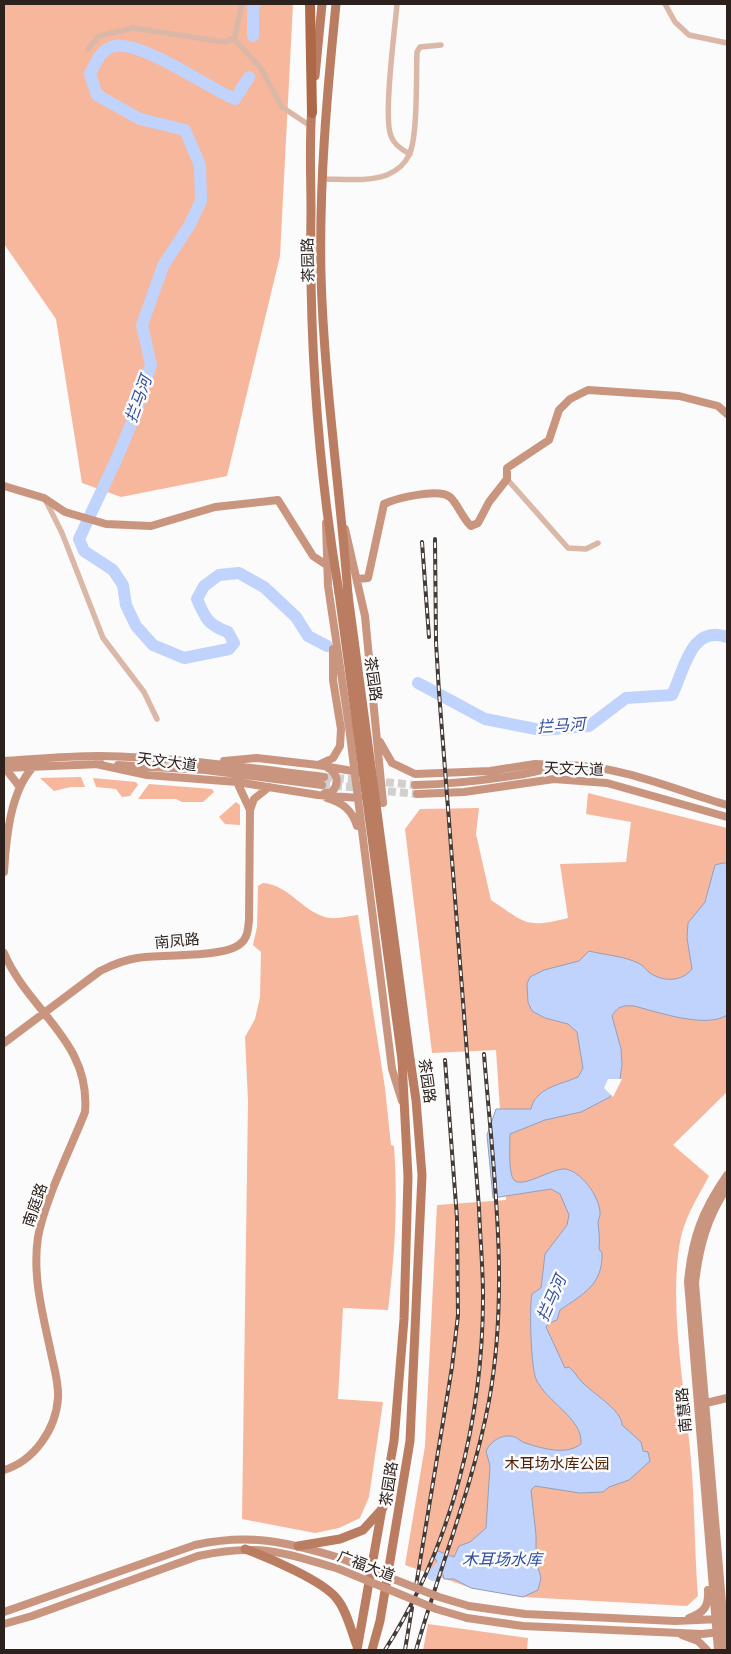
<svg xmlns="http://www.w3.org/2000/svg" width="731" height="1654" viewBox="0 0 731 1654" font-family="'Open Sans','Noto Sans SC',sans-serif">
<rect width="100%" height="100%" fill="#fbfbfb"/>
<path fill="#f7b79c" d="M4,4H293L280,256L227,476L121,497L82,483L56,319L4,244Z
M81,777L85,787H71L54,791L40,778Z
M93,778L136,782L138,785L130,796L122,797L116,789L96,787Z
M149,784L212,789L214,792L203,802H182L176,799H138Z
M588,793L727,828V1092L673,1145L709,1176C698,1197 684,1218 680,1242C669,1304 684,1385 690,1449C695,1498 694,1547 698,1596L687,1606L523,1597L471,1588L405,1565L425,1446L437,1205L506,1200L496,1050L432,1053L405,829L420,809L479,808L476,834L491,900C526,923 525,929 568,918L560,864L626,862L631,822L586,814Z
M236,802L240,805V825L225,824L219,817Z
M263,883C288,885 300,908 322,916C333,921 347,916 358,915L385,1088L391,1145L394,1146C398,1203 395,1253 388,1310L343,1308L338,1399L383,1402L369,1497L360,1518L339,1528L315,1533L242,1519L248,1101L245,1037L255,1019L260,997L261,952L253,945L257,927L258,886Z
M428,1624L528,1638L527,1650H423Z"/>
<path fill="#c0d3fd" stroke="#949eba" d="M723,863H727V1015C706,1029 658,1012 634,1006C623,1005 618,1006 612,1016L621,1049L622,1065L620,1079L610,1097L581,1112L545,1120L510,1134C510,1144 508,1173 514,1180C522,1189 552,1168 565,1169C581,1171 599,1196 600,1212C601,1215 598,1219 598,1223C599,1232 600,1240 599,1249L602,1253C603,1285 583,1294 560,1310L557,1320L549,1323L546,1327L565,1368L569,1367C574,1371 577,1377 582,1382C592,1393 622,1410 622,1425L641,1442L643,1451L648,1452L650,1461L629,1480L609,1487L603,1492L580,1493L535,1486L531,1490L536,1535V1560L541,1578L538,1590L523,1597L471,1588L454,1579H444L441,1567L433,1556L438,1551L454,1557L459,1546L470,1542L486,1528L490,1466L486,1451C491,1441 502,1433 515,1437C518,1438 521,1442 525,1443C541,1448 566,1456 581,1444C583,1418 547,1403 536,1379C531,1367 529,1308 532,1294L541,1288L545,1254L567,1225L569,1215L560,1194L551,1189L493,1198L487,1135L496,1109H531C535,1088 562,1084 578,1077L583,1068L577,1032L568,1024L545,1018L532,1011L528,1002L527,984L530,977L544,970L579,961L589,951C604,955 624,956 638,963C643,965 646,970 650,973C663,982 682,982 692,969L687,938L688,923L705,902L715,865Z"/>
<path fill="#fbfbfb" d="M608,1079H622L613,1097L604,1088Z"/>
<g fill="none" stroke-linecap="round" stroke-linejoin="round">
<path stroke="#c0d3fd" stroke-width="12" d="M253,36V7L255,4
M249,77L235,99C206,87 145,42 115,46C101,48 95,64 90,74L97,95L140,119L185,130L200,165L201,201L189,226L163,266L142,325L151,365L134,417L117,458L79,539L84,551L113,570L123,585L126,605L136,626L153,645L184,658L229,649L234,643L228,632C208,625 205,618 197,599L204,586L219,575L239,573L264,587L296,617L308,636L327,646
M418,683L485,719L541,730L589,726L626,698L672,695C684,672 690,624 727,637
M433,1575L441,1567L456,1564"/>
<path stroke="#d2cfcf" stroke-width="8" stroke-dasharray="8 4" stroke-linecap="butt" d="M324,777L360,780
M374,781L415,785
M322,785L363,788
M376,790L417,794"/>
<path stroke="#dbb7a8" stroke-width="5.5" d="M397,4C395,29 383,117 391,136C394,145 402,150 410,154
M665,4L675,22L689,35L727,43
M234,39L260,67L282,107L312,127
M88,49L99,36L133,28L224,42L234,39L242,4
M322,179C342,179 368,182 387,175C396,171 405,164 409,155C418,138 416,74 417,52L420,47L441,45
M507,479L568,548L586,549L598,543
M45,499L62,533L103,638L144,692L157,719"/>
<path stroke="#c9957f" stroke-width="8" d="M4,486L44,498L65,512L106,524L151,526L215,507L278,500L313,556L325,564
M326,523L328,586L349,727L392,1069L402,1101
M345,529L365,616L383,803L370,800
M358,579L368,578L384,504C397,498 438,488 450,497C458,504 462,518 471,526L478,523L489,502L507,479V468L549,440L559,410L570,399L588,390L679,396L718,406L727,414
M380,742L392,763L415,774L490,771L535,764L558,765
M4,761C35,759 68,756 99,756C175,757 249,768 324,777
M224,761L257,758L318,765L358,772
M96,764L147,775L237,782L318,795L359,798
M118,765L205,770L322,785
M318,765L333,758L340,746L341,729L333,680V649
M4,768L101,764
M5,768L19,786
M237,782L250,810
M415,785C452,784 487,780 524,774C539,772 555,765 569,765C625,767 675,790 727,805
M325,793L332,792C340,783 337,773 328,768
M417,794L464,792L554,779L607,783L727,817
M327,798C343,803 352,810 357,826
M4,872C6,839 10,792 33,767
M4,953C29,1012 91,1041 85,1112C71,1148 45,1199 38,1237C32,1276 43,1315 51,1353C54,1368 59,1383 58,1398C56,1429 34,1461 4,1470
M4,1043L100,971C112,965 124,960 137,958C160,954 224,958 240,944C248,938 248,929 249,920L250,810L254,799L269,787
M702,1404L727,1398
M469,1606L525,1614L675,1621L720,1619
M4,1612L195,1545C251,1533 287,1542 340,1558
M467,1618L523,1626L702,1634L721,1632
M689,1618C704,1613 709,1606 708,1590
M4,1624L32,1616L198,1556C257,1543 283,1552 339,1569
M682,1635L698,1641L707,1650
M718,1650L688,1282C692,1238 702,1211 727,1175
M726,1650L695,1283C699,1248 707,1217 727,1188"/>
<path stroke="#bb7d61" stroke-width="9" d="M336,4C327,94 319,184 321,275C324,382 340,489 348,595
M315,76L322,4
M312,106C309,141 311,177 311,212C309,340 318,467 339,593
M298,1546L340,1539L363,1530L383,1508
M245,1549C267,1557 324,1581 337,1599C347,1611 351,1631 357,1646
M357,1650L394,1441L404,1319L408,1177L402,1060
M372,1650L380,1621L410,1441L422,1175L416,1100L410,1059"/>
<path stroke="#ae6747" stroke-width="10" d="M310,4L312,113"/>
<g stroke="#443b37" stroke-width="4">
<path id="rail" d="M422,542L429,637
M416,1586L452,1367L458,1315L457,1218L445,1060
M385,1650C452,1545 483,1419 483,1296C483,1267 480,1237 479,1208L439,692L436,642L435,539
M405,1650L412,1608
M416,1650C440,1567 473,1486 489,1401C510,1286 493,1169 484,1054"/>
</g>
<use href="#rail" stroke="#fbfbfb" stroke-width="2" stroke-dasharray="5.5" stroke-linecap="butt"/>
<path stroke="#c9957f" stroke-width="8" d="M340,1558L439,1597L469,1606
M339,1569L436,1609L467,1618"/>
<path stroke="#bb7d61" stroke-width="9" d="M339,593L402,1060
M348,595L410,1059"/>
</g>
<g text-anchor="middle" stroke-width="5" stroke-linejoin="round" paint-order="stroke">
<g font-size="15" fill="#2c211d" stroke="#fbfbfb">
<text transform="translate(308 260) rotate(-91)" y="5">茶园路</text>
<text transform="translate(373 679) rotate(82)" y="5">茶园路</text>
<text transform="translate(167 762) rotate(7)" y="5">天文大道</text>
<text transform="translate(574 769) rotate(2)" y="5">天文大道</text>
<text transform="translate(177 941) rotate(-5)" y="5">南凤路</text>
<text transform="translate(427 1081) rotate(82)" y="5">茶园路</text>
<text transform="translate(35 1205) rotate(-71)" y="5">南庭路</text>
<text transform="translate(684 1410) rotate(-95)" y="5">南慧路</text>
<text transform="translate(389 1484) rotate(-81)" y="5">茶园路</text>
<text transform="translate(366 1566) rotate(21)" y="5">广福大道</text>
</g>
<g font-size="15" fill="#502008" stroke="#fbfbfb">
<text x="557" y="1469">木耳场水库公园</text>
</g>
<g font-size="16" font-style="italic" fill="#314e9d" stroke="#fbfbfb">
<text transform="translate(138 399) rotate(-70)" y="6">拦马河</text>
<text transform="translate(561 725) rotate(-4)" y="6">拦马河</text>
<text transform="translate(551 1298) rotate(-66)" y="6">拦马河</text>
<text x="502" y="1565">木耳场水库</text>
</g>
</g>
<rect width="731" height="1654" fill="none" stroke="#2c211d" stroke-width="10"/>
</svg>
